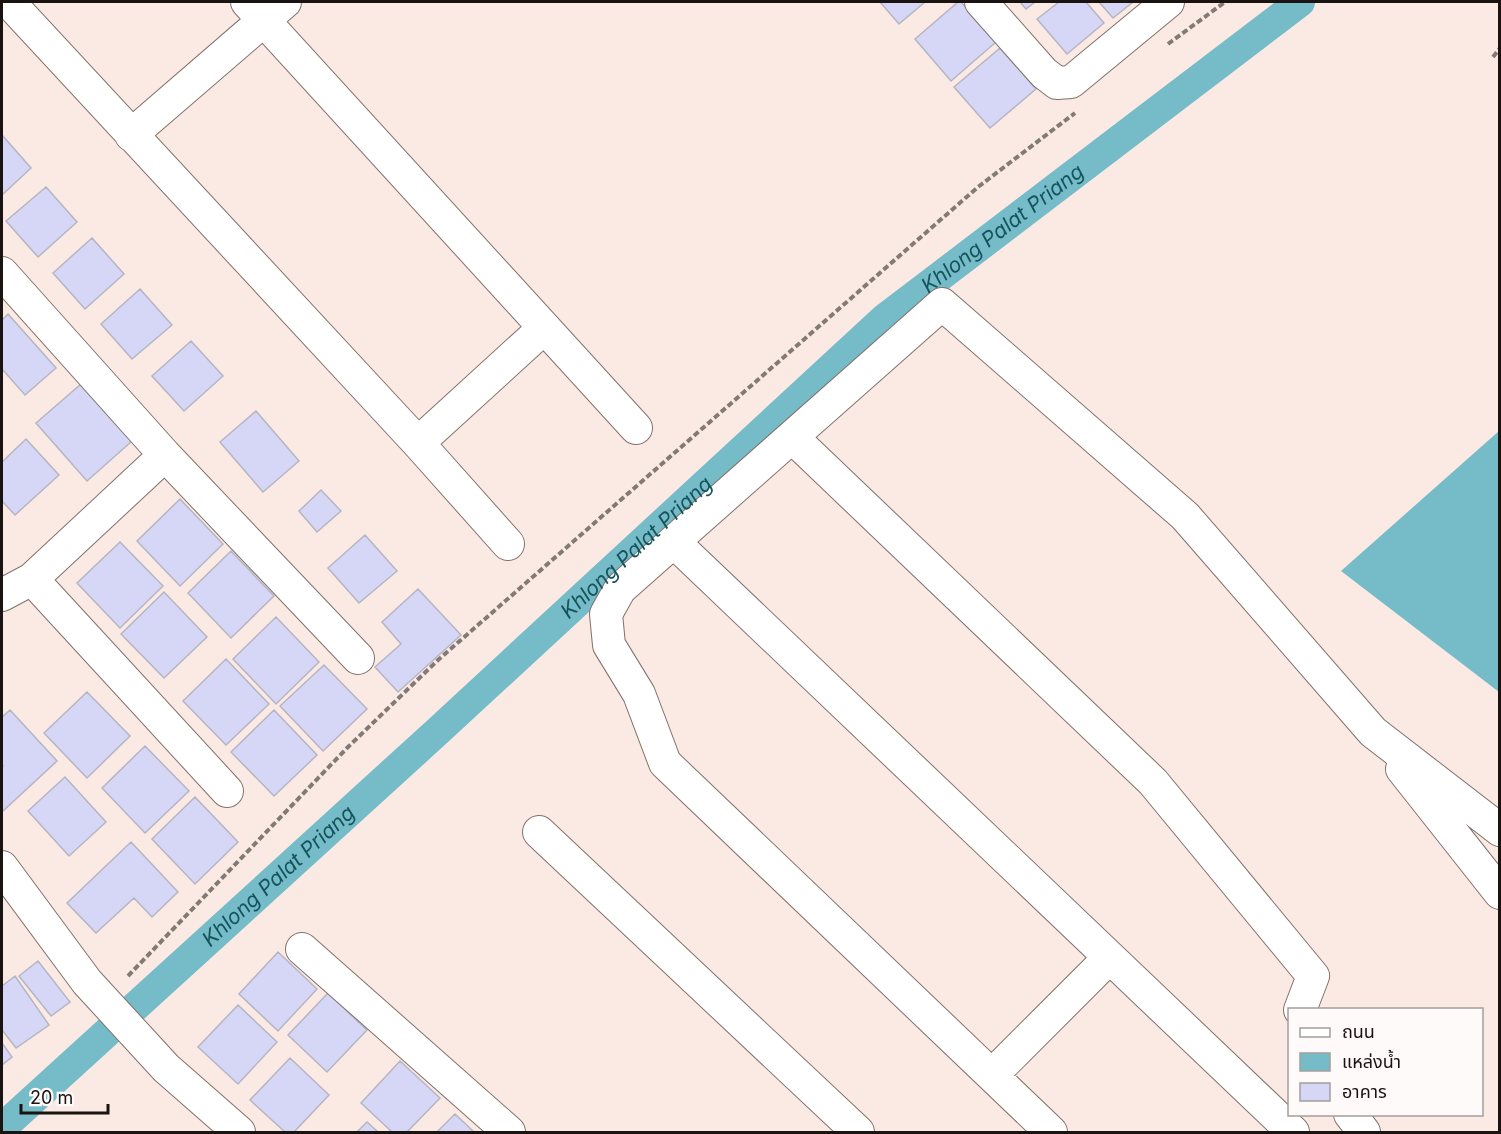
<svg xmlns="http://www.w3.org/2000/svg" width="1501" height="1134" viewBox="0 0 1501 1134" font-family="Inter,'Noto Sans Thai',sans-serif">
<rect width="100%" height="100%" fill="#faeae3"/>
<path fill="#75bcc8" d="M1499,431V692L1341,571Z"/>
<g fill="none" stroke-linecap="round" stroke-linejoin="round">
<path stroke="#75bcc8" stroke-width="30" id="s1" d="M2,1128L439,730L884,319L1300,2"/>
</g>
<path fill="#d6d6f6" stroke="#b5b5c3" stroke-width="1.5" d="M880,2H925L899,24Z
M958,2H961L996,42L951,81L915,39Z
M1020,2H1035L1026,9Z
M1059,2H1086L1104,23L1067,54L1037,19Z
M1099,2H1133L1113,18Z
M1000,48L1036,89L990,128L954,87Z
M2,135L31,168L2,195Z
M46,187L77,222L38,257L6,221Z
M92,238L124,274L85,309L53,273Z
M140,289L172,325L132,359L101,324Z
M8,314L56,368L25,395L2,369V320Z
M191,341L223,376L184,411L152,376Z
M81,384L132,441L87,481L36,423Z
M256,411L299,461L263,492L220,442Z
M26,439L59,475L15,515L2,501V462Z
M321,490L341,511L317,532L299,511Z
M180,499L223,544L180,586L137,541Z
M365,535L397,571L359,603L328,568Z
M120,542L163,586L120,628L77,583Z
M231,551L274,596L231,638L188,593Z
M418,589L461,635L398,692L375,667L401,644L382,622Z
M164,592L207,637L164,678L121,634Z
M276,617L319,662L276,704L233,659Z
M226,659L269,704L226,745L183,701Z
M324,665L367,709L323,751L280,706Z
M87,692L130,736L87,778L44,733Z
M10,710L57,761L3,811L2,809V768L3,766L2,764V717Z
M274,710L317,755L274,796L231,752Z
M145,746L189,791L145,833L102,788Z
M65,777L106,822L69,856L28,811Z
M195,797L238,842L195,884L152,839Z
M131,842L178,892L152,917L134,898L96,933L67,903Z
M278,952L317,989L278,1031L239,994Z
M38,961L70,1002L51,1016L19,976Z
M15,976L49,1025L16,1048L2,1030V986Z
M328,993L367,1030L327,1072L288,1035Z
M238,1005L277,1042L238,1084L198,1047Z
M2,1043L12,1057L2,1065Z
M290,1058L329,1095L294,1132H285L250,1100Z
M400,1061L440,1098L407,1132H392L361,1103Z
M455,1114L474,1132H437Z
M367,1122L378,1132H357Z"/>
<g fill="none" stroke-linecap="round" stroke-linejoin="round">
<g stroke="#80726b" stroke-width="34">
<path id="minor" d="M9,2L418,443L508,544
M247,2L636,428
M981,2L1044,73L1057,83L1071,82L1168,2
M131,135L285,2
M2,273L165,455L358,658
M792,437L1153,782L1313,976L1300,1010
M418,443L544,328
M674,542L1293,1132
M32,579L227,791
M2,595L32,579L165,455
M1402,769L1500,893
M539,832L858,1132
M2,867L87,982L166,1068L239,1132
M302,949L509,1132
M992,1075L1109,958
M1350,1114L1364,1132
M1051,1132L665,763L639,694L609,645L606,614L620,589L942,304L1185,516L1373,732L1500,830"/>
</g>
<path stroke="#847a75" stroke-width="4" stroke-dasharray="6 3" stroke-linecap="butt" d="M1168,44L1225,2
M1493,57L1500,48
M128,976L348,747L438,660L978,187L1075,113"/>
<use href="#minor" stroke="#fff" stroke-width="32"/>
</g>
<g text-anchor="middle" stroke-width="6" stroke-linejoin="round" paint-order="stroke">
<g font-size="21" font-style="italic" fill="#16545d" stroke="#fefaf9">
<text dy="7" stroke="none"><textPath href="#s1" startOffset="1346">Khlong Palat Priang</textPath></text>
<text dy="7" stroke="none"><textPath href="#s1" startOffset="860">Khlong Palat Priang</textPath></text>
<text dy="7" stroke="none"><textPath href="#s1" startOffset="374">Khlong Palat Priang</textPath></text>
</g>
</g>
<rect width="1501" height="1134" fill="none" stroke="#191311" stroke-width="6"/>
<rect x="1288" y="1008" width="195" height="108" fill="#fefaf9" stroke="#a29e9c" stroke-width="1.5"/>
<rect x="1300" y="1028" width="30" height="9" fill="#ffffff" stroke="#a29e9c" stroke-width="1.5"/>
<text x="1342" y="1038" font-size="18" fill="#191311">ถนน</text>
<rect x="1300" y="1053" width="30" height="18" fill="#75bcc8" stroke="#a29e9c" stroke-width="1.5"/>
<text x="1342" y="1068" font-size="18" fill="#191311">แหล่งน้ำ</text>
<rect x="1300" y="1083" width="30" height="18" fill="#d6d6f6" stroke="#a29e9c" stroke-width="1.5"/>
<text x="1342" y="1098" font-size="18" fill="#191311">อาคาร</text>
<path d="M21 1104v9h87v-9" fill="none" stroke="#191311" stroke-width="3"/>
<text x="30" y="1104" font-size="18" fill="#191311" stroke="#fefaf9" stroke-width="4.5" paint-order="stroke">20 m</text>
</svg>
